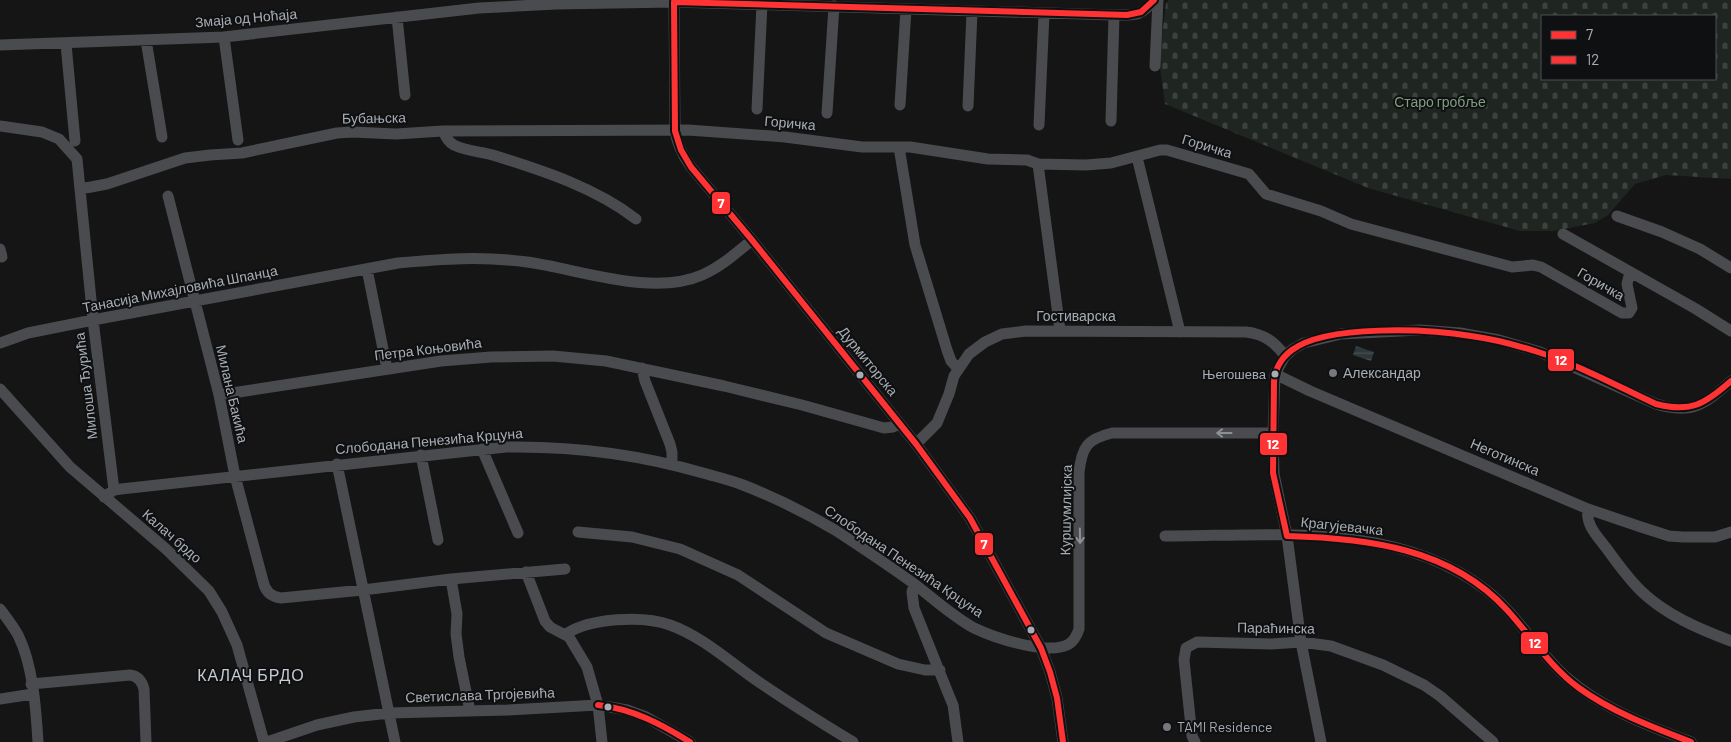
<svg xmlns="http://www.w3.org/2000/svg" width="1731" height="742" viewBox="0 0 1731 742" font-family="Barlow,sans-serif">
<defs>
<pattern id="cemetery-stones" width="16" height="16" patternUnits="userSpaceOnUse" patternTransform="scale(1.25)"><rect width="16" height="16" fill="#1f2520"/><path d="M2 7V4a2 2 0 0 1 4 0v3zM10 15v-3a2 2 0 0 1 4 0v3z" fill="#3d423e"/></pattern>
<pattern id="water-rules" width="6" height="5" patternUnits="userSpaceOnUse" patternTransform="scale(1.25)"><rect width="6" height="5" fill="#2e373b"/><path d="M0 2.5h6" fill="none" stroke="#495155"/></pattern>
</defs>
<rect width="100%" height="100%" fill="#151515"/>
<path fill="url(#cemetery-stones)" fill-rule="evenodd" d="M1169,0H1731V179L1666,175L1635,184L1608,215L1595,223L1554,231H1520L1368,188L1165,104L1159,61L1166,3ZM1542,16H1715V79H1542Z"/>
<path fill="url(#water-rules)" d="M1356,346L1374,352L1371,361L1353,355Z"/>
<g fill="none" stroke-linecap="round" stroke-linejoin="round">
<path stroke="#4a4b4e" stroke-width="11" d="M674,2L675,131C677,144 683,156 691,167L752,240L916,444L970,518L1041,648L1050,672L1057,698L1063,742
M397,17L405,95
M224,37L238,140
M146,40L162,137
M66,44L75,141
M0,45L224,37L479,8L556,4L674,2L1114,15C1135,15 1141,17 1154,0
M1155,66L1158,0
M900,105L906,9
M968,106L972,12
M757,109L762,4
M827,113L834,6
M1111,121L1114,15
M1039,125L1044,14
M0,126L42,132L59,139L77,159L93,320L114,490
M443,131C446,137 448,142 454,145C467,152 482,151 496,156C544,171 596,188 636,219
M899,147L915,245L947,350L951,361L958,369
M1137,157L1180,332
M1038,164L1060,330
M80,189L107,184L185,158L210,155L242,153L337,133L352,132L396,134L443,131L688,130L785,137L862,147H910L988,159L1027,160L1038,164L1086,165L1111,163L1160,150H1167L1249,174L1266,194L1321,211L1351,224L1512,267L1533,265L1541,267L1622,313H1629L1632,308L1627,284L1630,272
M168,196L219,395L235,476L263,581C265,591 271,597 281,598L363,590L451,579L565,569
M1617,216L1662,232L1700,249L1731,268
M1563,234L1696,309L1731,331
M0,249L2,257
M367,269L387,369
M0,343L28,333L93,320L398,263C442,259 482,256 527,262C579,269 652,297 702,275C721,267 736,253 752,240
M642,368L645,381L670,444L672,452V464
M1275,374L1310,391L1588,509L1641,527L1669,536L1683,537H1715L1731,532
M0,389L70,467L166,549L209,591L222,612L237,645L264,742
M219,395L441,361L491,357L553,356L606,361L724,386L802,405L884,428L893,427L898,422
M916,444L937,423L949,394L954,376L969,354L985,342L1002,334L1026,331L1246,332C1264,334 1275,342 1285,356
M482,449L518,533
M421,455L438,540
M337,464L395,742
M104,497L114,490L121,489L506,447C573,446 638,454 703,473C717,477 730,480 743,485C774,497 806,513 835,530C861,547 888,565 913,583C933,598 952,616 974,628C995,638 1048,656 1069,644C1074,641 1077,635 1079,629V472C1082,447 1087,439 1112,433H1273
M1588,509C1585,525 1598,537 1607,549C1617,563 1628,578 1641,591C1666,615 1699,629 1731,641
M578,532L632,537L680,549L738,575L826,633L898,664L925,670H940
M1165,536C1271,536 1397,521 1486,590C1517,614 1536,650 1565,676C1601,708 1646,725 1691,742
M526,572L545,621L550,627L569,637L587,667L598,705L602,742
M451,579L457,614L456,634L459,657L470,711
M914,584L912,592L914,608L948,693L953,705L958,742
M0,609C6,617 13,626 18,635C33,665 36,708 38,742
M566,634C590,618 643,615 670,625C701,636 729,661 756,680C788,702 820,722 853,742
M31,684L130,675C138,676 142,681 144,689L146,742
M0,699L33,694
M267,742L317,725L354,717L389,713L508,710L598,705L627,710L646,717L690,742
M1195,742L1192,736L1184,660L1186,648L1197,642L1271,644L1301,642L1331,646L1383,665L1424,685L1440,696L1493,742
M1321,742L1301,642L1287,536L1274,474L1273,433L1275,374L1285,356L1293,349L1304,343L1341,334L1420,330L1460,333L1499,340L1540,352L1656,404C1692,415 1705,404 1731,381"/>
<g stroke="#0f1011" stroke-width="10">
<path id="bus-1" d="M674,2L675,131L681,150L691,167L752,240L916,444L970,518L1041,648L1050,672L1057,698L1063,742
M674,2L1127,15L1141,12L1154,0
M598,705C633,709 661,724 690,742"/>
</g>
<g stroke="#0f1011" stroke-width="10">
<path id="bus-2" d="M1691,742C1652,727 1612,712 1579,688C1550,667 1531,636 1507,610C1451,548 1366,538 1287,536L1273,473L1274,382C1275,369 1281,358 1292,350C1327,324 1429,329 1471,336C1494,339 1516,345 1538,352C1579,365 1617,386 1656,404C1691,413 1705,404 1731,381"/>
</g>
<use href="#bus-1" stroke="#f33" stroke-width="6"/>
<use href="#bus-2" stroke="#f33" stroke-width="6"/>
</g>
<defs><path id="oneway-shaft" d="M-6 0H5M1.5-3L5.5 0L1.5 3" fill="none" stroke-width="1.6" stroke-linecap="round" stroke-linejoin="round" transform="scale(1.25)"/></defs>
<g stroke="#8c9095">
<use href="#oneway-shaft" transform="translate(1224 433) rotate(180)"/>
<use href="#oneway-shaft" transform="translate(1080 536) rotate(89)"/>
</g>
<g fill="#75787c" stroke="#0f1011" stroke-width="2">
<circle cx="1333" cy="373" r="5"/>
<circle cx="1167" cy="727" r="5"/>
</g>
<g fill="#a8adb4" stroke="#0f1011" stroke-width="2">
<circle cx="1275" cy="374" r="4.5"/>
<circle cx="860" cy="375" r="4.5"/>
<circle cx="1031" cy="630" r="4.5"/>
<circle cx="608" cy="707" r="4.5"/>
</g>
<g text-anchor="middle" stroke-width="4" stroke-linejoin="round" paint-order="stroke">
<g font-size="13" fill="#a8adb4" stroke="#0f1011" text-anchor="end">
<text x="1266" y="379">Његошева</text>
</g>
<g font-size="14" fill="#a8adb4" stroke="#0f1011">
<text transform="translate(246 18) rotate(-5)" y="5">Змаја од Ноћаја</text>
<text transform="translate(374 118) rotate(-1)" y="5">Бубањска</text>
<text transform="translate(790 123) rotate(5)" y="5">Горичка</text>
<text transform="translate(1207 146) rotate(17)" y="5">Горичка</text>
<text transform="translate(1601 284) rotate(30)" y="5">Горичка</text>
<text transform="translate(180 289) rotate(-11)" y="5">Танасија Михајловића Шпанца</text>
<text x="1076" y="321">Гостиварска</text>
<text transform="translate(428 349) rotate(-7)" y="5">Петра Коњовића</text>
<text transform="translate(868 361) rotate(51)" y="5">Дурмиторска</text>
<text transform="translate(86 386) rotate(-97)" y="5">Милоша Ђурића</text>
<text transform="translate(232 394) rotate(77)" y="5">Милана Бакића</text>
<text transform="translate(429 441) rotate(-5)" y="5">Слободана Пенезића Крцуна</text>
<text transform="translate(1505 457) rotate(23)" y="5">Неготинска</text>
<text transform="translate(1066 510) rotate(-89)" y="5">Куршумлијска</text>
<text transform="translate(1342 526) rotate(6)" y="5">Крагујевачка</text>
<text transform="translate(172 536) rotate(41)" y="5">Калач брдо</text>
<text transform="translate(904 561) rotate(34)" y="5">Слободана Пенезића Крцуна</text>
<text transform="translate(1276 628) rotate(1)" y="5">Параћинска</text>
<text transform="translate(480 695) rotate(-2)" y="5">Светислава Тргојевића</text>
</g>
<g font-size="14" fill="#819d81" stroke="#0f1011">
<text x="1440" y="107">Старо гробље</text>
</g>
<g font-size="14" fill="#a8adb4" stroke="#0f1011" text-anchor="start">
<text x="1343" y="378">Александар</text>
<text x="1177" y="732">TAMI Residence</text>
</g>
<g font-size="16" letter-spacing="1" fill="#c8cbd1" stroke="#0f1011">
<text x="251" y="681">КАЛАЧ БРДО</text>
</g>
</g>
<g stroke="#0f1011" stroke-width="2">
<rect x="711" y="191" width="20" height="24" rx="5" fill="#f33"/>
<rect x="1547" y="348" width="28" height="24" rx="5" fill="#f33"/>
<rect x="1259" y="432" width="29" height="24" rx="5" fill="#f33"/>
<rect x="974" y="532" width="20" height="24" rx="5" fill="#f33"/>
<rect x="1520" y="631" width="29" height="24" rx="5" fill="#f33"/>
</g>
<g font-size="14" text-anchor="middle" font-weight="bold" fill="#fff">
<text x="721" y="208">7</text>
<text x="1561" y="365">12</text>
<text x="1273" y="449">12</text>
<text x="984" y="549">7</text>
<text x="1535" y="648">12</text>
</g>
<rect x="1541" y="15" width="175" height="65" fill="#0f1011" stroke="#4c4f52"/>
<rect x="1551" y="31" width="25" height="8" fill="#ff3333" stroke="#4c4f52"/>
<text x="1586" y="40" font-size="15" fill="#a8adb4">7</text>
<rect x="1551" y="56" width="25" height="8" fill="#ff3333" stroke="#4c4f52"/>
<text x="1586" y="65" font-size="15" fill="#a8adb4">12</text>
</svg>
